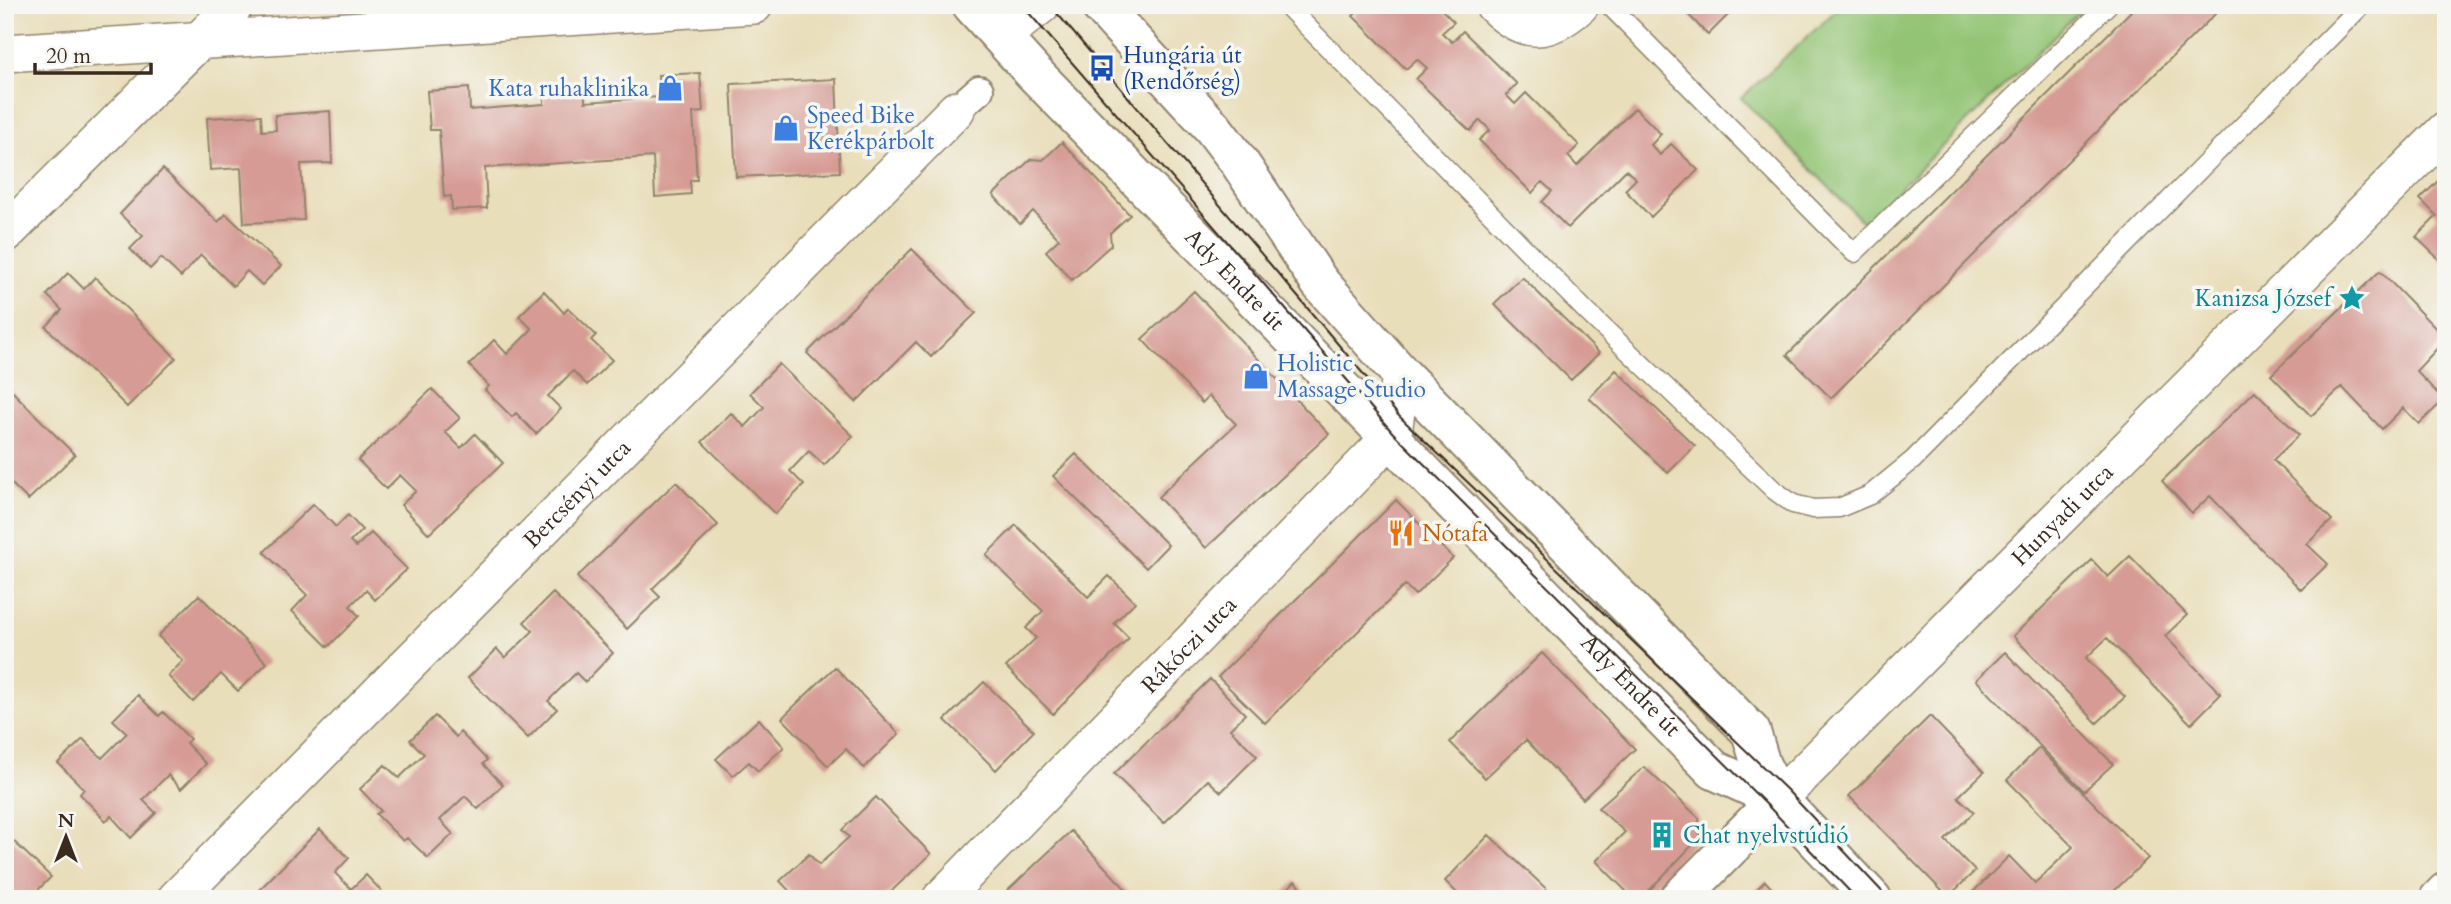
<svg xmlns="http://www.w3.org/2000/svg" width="2451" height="904" viewBox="0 0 2451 904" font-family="Cardo,serif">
<rect width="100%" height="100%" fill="#f6f6f2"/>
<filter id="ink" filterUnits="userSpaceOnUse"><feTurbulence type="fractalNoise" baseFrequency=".0143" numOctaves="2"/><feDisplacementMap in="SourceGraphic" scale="14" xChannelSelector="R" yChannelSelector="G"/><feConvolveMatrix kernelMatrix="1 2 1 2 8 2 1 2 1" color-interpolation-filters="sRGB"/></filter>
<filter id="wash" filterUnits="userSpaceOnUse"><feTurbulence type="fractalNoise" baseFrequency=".00686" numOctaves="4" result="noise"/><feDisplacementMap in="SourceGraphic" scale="28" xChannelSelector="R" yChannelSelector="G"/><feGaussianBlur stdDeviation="1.57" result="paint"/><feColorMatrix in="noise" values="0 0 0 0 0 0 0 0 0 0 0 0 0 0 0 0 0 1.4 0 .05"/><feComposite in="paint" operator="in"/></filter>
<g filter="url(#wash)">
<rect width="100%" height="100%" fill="#e9deba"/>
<path fill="#93c475" stroke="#67774a" stroke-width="2" d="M1842,5H2086L1864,223L1741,98Z"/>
<g id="blocks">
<path fill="#d69b94" d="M1364,5H1437L1454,22L1442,33L1452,42L1463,31L1517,84L1506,95L1515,104L1526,93L1579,145L1568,156L1577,166L1635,108L1661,134L1651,145L1660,155L1671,144L1698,170L1651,217L1625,190L1636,179L1626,170L1568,228L1542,202L1552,191L1542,182L1532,193L1479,140L1490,130L1480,120L1470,131L1416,79L1427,68L1417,59L1406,69L1353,16Z
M1679,5H1738L1708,35Z
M2137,5H2224L1831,398L1787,355Z
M700,73L703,112L693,113L697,180H690L691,194L655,197L653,157L485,168L487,208L452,210L451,196L444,197L439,130H430L427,91L469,88L470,110L544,104V97L585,94V102L659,97L658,75Z
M836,79L840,172L736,177L731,84Z
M330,111L332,163L301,164L304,220L244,223L241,168L210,170L207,118L261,115L262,131L276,130L275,115Z
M1062,142L1130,215L1110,233L1111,245L1072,280L1046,251L1059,239L1033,211L1020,224L993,195L1031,159L1043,160Z
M163,169L218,222L226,214L281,266L262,285L247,271L233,286L201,255L181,277L161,258L150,269L130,249L143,236L120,214Z
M2446,173V266L2416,237L2437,216L2420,199Z
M912,249L976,313L931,357L916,342L856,402L807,353Z
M2380,271L2446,339L2416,371L2444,400L2419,424L2403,408L2382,429L2342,387L2311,416L2271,375Z
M68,273L84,289L95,277L176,358L127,407L46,327L62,310L47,295Z
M1522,277L1599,353L1571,380L1494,304Z
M544,291L564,313L568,308L596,335L591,340L612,360L587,385L573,371L548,396L561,409L536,434L516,413L512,417L485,390L489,386L469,365L494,340L507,354L532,329L519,316Z
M1194,291L1329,434L1206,548L1158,497L1236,424L1209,396L1202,403L1142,339Z
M779,364L853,436L824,465L809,451L790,471L804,485L775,514L702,442L731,413L745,427L764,407L750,393Z
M1616,370L1695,446L1668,473L1589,398Z
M5,384L75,455L28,500L5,477Z
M432,389L460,418L445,432L461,448L475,434L503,463L429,534L401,505L416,491L400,475L386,489L358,460Z
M2255,391L2299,435L2273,460L2332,520L2307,544L2328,564L2301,590L2210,496L2192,513L2162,481Z
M1076,454L1168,545L1146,568L1053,476Z
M676,482L718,525L652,589L660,597L627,629L577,577Z
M1396,500L1453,558L1415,595L1405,585L1265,723L1218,677Z
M313,504L336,527L348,515L362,530L350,542L356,547L371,533L407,569L375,600L366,590L350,606L359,616L328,647L292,611L307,595L264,552Z
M1016,525L1088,597L1109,576L1135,602L1114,623L1129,638L1053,714L1006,667L1036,638L1026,628L1043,611L986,555Z
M2130,556L2187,615L2165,636L2221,694L2191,724L2107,638L2086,658L2125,697L2097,723L2013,636L2092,560L2108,577Z
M553,593L613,653L585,682L576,673L548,701L557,709L528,738L468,678L497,649L505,658L533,631L524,622Z
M199,595L267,663L238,691L221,674L193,702L168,676L183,661L158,636Z
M2005,652L2113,764L2084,791L1976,680Z
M1542,653L1635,749L1583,799L1526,740L1485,778L1450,742Z
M835,667L899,734L864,768L846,749L828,766L782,718Z
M1210,679L1245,714L1230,729L1257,756L1221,792L1208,780L1164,823L1114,774Z
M984,682L1034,731L996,770L945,720Z
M138,695L159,716L163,712L190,739L186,743L206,764L181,789L168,775L143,800L156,813L131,838L111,816L106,821L80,794L84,789L58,763L83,739L102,758L127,733L113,720Z
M435,716L456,737L460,732L487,760L483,764L503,785L478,809L465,796L440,820L453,834L428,858L407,838L403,841L376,814L381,811L360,789L385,765L399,778L424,754L410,740Z
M1930,716L1984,772L1958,797L1974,812L1945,840L1975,871L1948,897L1849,796Z
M759,719L784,747L758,771L749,762L733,776L716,759Z
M2039,748L2148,858L2106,899H1966L2009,856L2035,883L2073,847L2007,780Z
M1644,767L1699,818L1700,837L1641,899H1634L1596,861L1625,832L1598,808Z
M876,797L931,854L883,899H797L780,881L809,854L819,865L849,837L842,830Z
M320,829L349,858L335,873L351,889L366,875L389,899H250Z
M1071,831L1135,899H1009L1004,894Z
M5,833L51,877L29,899H5Z
M1489,835L1557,899H1463L1445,881Z
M1295,881L1312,899H1278Z
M1765,881L1782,899H1747Z"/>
</g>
</g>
<g filter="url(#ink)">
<use href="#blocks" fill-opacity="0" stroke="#92846c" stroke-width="2"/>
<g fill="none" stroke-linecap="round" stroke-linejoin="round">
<g stroke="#92846c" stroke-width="21">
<path id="service" d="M1286,5L1587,312L1774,490L1793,504L1813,509L1839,508L1870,495L1913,460L2362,5
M1609,5L1854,253L2108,5"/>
</g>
<g stroke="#92846c" stroke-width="32">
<path id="pedestrian" d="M956,110L979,90"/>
</g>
<g stroke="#92846c" stroke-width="40">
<g id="minor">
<path d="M1494,5C1525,36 1549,33 1580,5"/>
<path d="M1001,37L1041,5"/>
<path d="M5,53L754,5"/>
<path d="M5,234L235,5"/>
<path id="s1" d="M1778,799L2446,130"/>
<path id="s2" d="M176,899L956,110"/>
<path id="s3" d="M941,899L1390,438L1393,433L1401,374"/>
</g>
</g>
<g stroke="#92846c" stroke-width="42">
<g id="tertiary">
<path id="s4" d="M972,5L1033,72L1714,770L1778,799"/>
<path d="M1100,5L1213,128L1239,162L1320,283L1401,374L1751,732L1761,765L1778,799L1872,899"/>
<path d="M1679,899L1778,799"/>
<path d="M2439,899L2446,892"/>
</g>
</g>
<use href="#service" stroke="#fff" stroke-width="18"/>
<use href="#pedestrian" stroke="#fff" stroke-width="28"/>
<use href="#minor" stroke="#fff" stroke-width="37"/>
<use href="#tertiary" stroke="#fff" stroke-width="38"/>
<path stroke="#3b2a1e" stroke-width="2" d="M1022,5L1393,433L1769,807L1857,899
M1050,5L1399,416L1787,790L1889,899"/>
</g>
</g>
<defs>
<g id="bus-bare" transform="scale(2.1)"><path d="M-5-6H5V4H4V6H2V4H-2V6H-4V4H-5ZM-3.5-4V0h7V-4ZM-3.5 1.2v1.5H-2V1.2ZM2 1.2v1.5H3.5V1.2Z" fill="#1a4fb4" stroke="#f6f6f2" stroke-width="2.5" paint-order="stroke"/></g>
<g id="shop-bare" transform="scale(2.1)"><path d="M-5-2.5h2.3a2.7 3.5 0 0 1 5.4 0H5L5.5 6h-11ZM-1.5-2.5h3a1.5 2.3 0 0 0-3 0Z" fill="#3f7fe0" stroke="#f6f6f2" stroke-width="2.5" paint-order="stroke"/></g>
<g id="sight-bare" transform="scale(2.1)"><path d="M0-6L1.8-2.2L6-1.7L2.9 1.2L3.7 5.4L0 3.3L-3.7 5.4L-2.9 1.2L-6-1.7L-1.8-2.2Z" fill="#0f9aa8" stroke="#f6f6f2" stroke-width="2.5" paint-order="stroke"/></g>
<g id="restaurant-bare" transform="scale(2.1)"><path d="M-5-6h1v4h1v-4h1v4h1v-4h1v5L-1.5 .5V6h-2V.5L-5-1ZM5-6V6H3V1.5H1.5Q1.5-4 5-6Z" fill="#e8710a" stroke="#f6f6f2" stroke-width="2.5" paint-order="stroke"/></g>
<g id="building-bare" transform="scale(2.1)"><path d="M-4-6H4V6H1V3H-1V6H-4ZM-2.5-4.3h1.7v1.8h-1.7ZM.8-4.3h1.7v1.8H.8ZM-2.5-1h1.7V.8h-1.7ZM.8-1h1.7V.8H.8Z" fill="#0f9aa8" stroke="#f6f6f2" stroke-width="2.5" paint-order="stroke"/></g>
</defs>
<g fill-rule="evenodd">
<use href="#bus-bare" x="1102" y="68"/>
<use href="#shop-bare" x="670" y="88"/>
<use href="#shop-bare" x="786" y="128"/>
<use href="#sight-bare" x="2352" y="298"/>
<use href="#shop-bare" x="1256" y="376"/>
<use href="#restaurant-bare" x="1401" y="533"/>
<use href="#building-bare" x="1662" y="835"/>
</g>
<g text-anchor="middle" stroke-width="7" stroke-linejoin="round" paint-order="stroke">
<g font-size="23" fill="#164399" stroke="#f6f6f2" text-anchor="start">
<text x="1123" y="63">Hungária út<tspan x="1123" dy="26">(Rendőrség)</tspan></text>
</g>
<g font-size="23" fill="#366cbe" stroke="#f6f6f2" text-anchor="start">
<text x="649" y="96" text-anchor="end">Kata ruhaklinika</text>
<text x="807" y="123">Speed Bike<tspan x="807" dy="26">Kerékpárbolt</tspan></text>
<text x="1277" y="371">Holistic<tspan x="1277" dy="26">Massage Studio</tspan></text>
</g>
<g font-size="23" fill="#3b2a1e" stroke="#f6f6f2">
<text dy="8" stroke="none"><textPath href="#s4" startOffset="380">Ady Endre út</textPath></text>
<text dy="8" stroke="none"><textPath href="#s2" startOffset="570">Bercsényi utca</textPath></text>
<text dy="8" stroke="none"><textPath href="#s1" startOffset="402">Hunyadi utca</textPath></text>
<text dy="8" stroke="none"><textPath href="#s3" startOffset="355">Rákóczi utca</textPath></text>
<text dy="8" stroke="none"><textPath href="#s4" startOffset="947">Ady Endre út</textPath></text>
</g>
<g font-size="23" fill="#0d838f" stroke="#f6f6f2" text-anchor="end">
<text x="2331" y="306">Kanizsa József</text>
<text x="1683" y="843" text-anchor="start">Chat nyelvstúdió</text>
</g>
<g font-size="23" fill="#c56008" stroke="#f6f6f2" text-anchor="start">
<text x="1422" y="541">Nótafa</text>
</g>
</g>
<rect width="2451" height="904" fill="none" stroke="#f6f6f2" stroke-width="28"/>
<g transform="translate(66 837)" stroke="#f6f6f2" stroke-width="5" paint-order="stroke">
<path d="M0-5L12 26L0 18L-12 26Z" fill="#3b2a1e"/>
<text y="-10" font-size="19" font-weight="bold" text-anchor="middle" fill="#3b2a1e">N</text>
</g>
<path d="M35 63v10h116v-10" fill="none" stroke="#3b2a1e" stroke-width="3.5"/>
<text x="46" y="63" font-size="21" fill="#3b2a1e" stroke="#f6f6f2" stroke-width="5" paint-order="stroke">20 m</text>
</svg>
